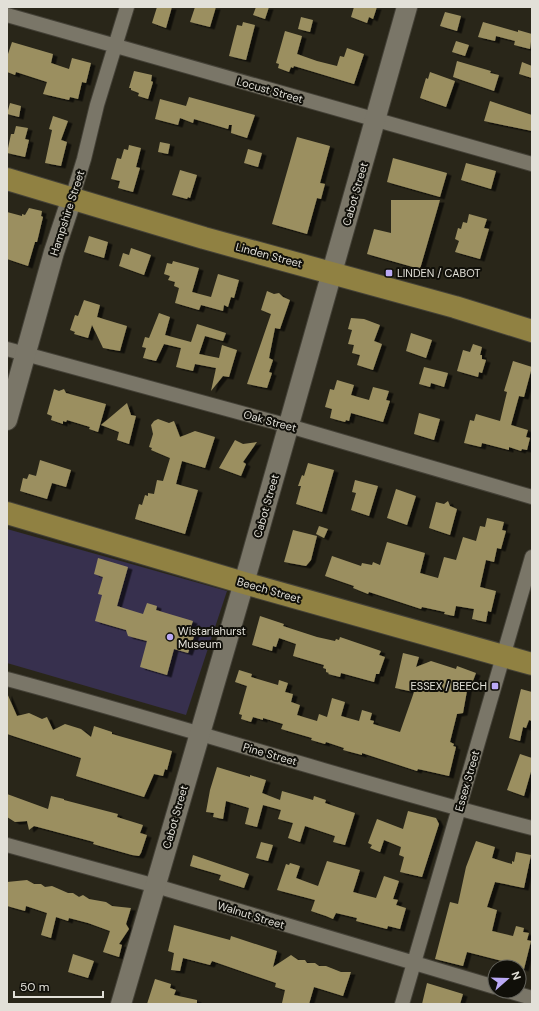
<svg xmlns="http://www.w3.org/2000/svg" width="539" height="1011" viewBox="0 0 539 1011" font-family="'DM Sans',sans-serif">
<defs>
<filter id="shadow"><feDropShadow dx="4.5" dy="2.5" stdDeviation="0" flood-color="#0009"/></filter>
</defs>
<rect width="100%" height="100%" fill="#292619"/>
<path fill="#37304e" d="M7,529L227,591L186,715L7,663Z"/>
<path fill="#9b8f61" filter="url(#shadow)" d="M157,7H172L166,28L152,23Z
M195,7H216L210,27L190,22Z
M256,7H269L265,19L253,15Z
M354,7H377L373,19L369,17L367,23L351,17Z
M445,12L461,16L457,31L440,26Z
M301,17L313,20L310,32L298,29Z
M243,22L255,25L246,60L229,56L237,25L242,26Z
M483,22L518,32V30L532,34L530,49L514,45L515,41L496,36L495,41L478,37Z
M285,31L302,36L297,54L317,61L337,66L340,56L344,57L347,48L364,54L354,84L294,66L293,68L291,67L289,72L278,68L279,64L276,63Z
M456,41L469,45L465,56L452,52Z
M12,42L53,54L51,63L69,69L72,58L91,63L86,83L82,82L78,99L70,97L69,100L43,94L47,82L16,72L15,75L7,72V57Z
M457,61L491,71L490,73L499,75L494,91L453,77Z
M522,62L532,66V78L519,74Z
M134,71L152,75L151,81L153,82L148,99L138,96L139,93L131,90V88H129Z
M430,72L455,81L446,107L420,98L426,78L428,79Z
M189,97L255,115L247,138L231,133L232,125H229L228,129L194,119L193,123L180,118L178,125L155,119L160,99L186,106Z
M490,101L532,115V131L484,121Z
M10,103L21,106L19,117L7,114Z
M53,116L68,121L61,140L67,142L61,166L45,163L52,130L49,129Z
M16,126L28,128L25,139L29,140L25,157L7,153L11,134H14Z
M297,137L330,146L320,183L325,184L321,199L317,198L307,234L272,224Z
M160,142L170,144L168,154L158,152Z
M129,145L141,148L136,167L140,168L133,192L118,188L120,181L111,179L117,158L121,159L124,149L128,150Z
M248,149L262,153L258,167L244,163Z
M393,158L447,173L440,197L387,182Z
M466,163L496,171L491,189L461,180Z
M180,170L197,175L190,198L188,197L187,199L172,195Z
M391,200H440L420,269L367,254L374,229L391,233Z
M29,208L42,211L41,216L43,217L37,242H35L28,266L7,259V212L22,216V214L25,215Z
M469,214L487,219L484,228L489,229L480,259L455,252L459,241L455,239L458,228L461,229L463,222L467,223Z
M89,236L108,242L104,258L84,252Z
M131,248L151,255L144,275L119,266L123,253L129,255Z
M173,261L199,268L192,292L211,297L218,274L239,280L234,298L231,297L228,307L224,305L223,311L201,305L199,310L175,303L179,288L174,286L175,282L168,280L170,276L164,274L167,263L172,264Z
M267,291L274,294L279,293L283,297L290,300L280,329L275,328L269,358L273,360L269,372L272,373L267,388L247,384L271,314L261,310Z
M84,300L100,305L97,317L127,326L120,351L103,348L92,325L88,338L74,334L75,332L70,330L75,315L78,316Z
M159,313L170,317L165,335L191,342L197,324L226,333L223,341L205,336L199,354L219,358L222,345L237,350L229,377L223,376L211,391L216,368L195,364L193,371L176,367L181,348L164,344L156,361L143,358L146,348L142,347L145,337L149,338Z
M351,318L364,319L380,325L374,341L382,344L373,370L357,365L360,355L352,353L354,345L348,344L352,330L348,329Z
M411,333L432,340L426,358L406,351Z
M473,344L482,347L480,355H482V359L486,360L482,373L479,372L478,377L457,371L463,350L470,352Z
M513,361L532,367L524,397L519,396L511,425L528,430L526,437L530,438L527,450L522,449L521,451L509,447V450L482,443L481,447L464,443L470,420L474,421L476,414L500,421L507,392L504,391Z
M424,367L448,373L444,387L431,383L430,387L419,384Z
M337,380L354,385L351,395L369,400L373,387L389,391L386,400L390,401L383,422L351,413L349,421L346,420L345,422L330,418L332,409L325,407L330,389L334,390Z
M54,389L59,391L64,389L66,393L106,404L98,432L89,429L90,427L67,420L66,422L63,421V424L51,420L52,416L47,414Z
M127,403L131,415L136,416L129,444L117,440L119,432L101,425Z
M419,413L440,419L434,440L414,434Z
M158,419L169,423L174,421L180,437L195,431L215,437L205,468L182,461L176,484L198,490L185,534L135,519L139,504L142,505L145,495L148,496V493L154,494L157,480L163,481L170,458L151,450L152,448L149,447L153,434L151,425L154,421Z
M235,440L243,444L257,442L243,462L246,464L241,476L219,468Z
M40,460L71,470L66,487L52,483L47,499L20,491L23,478L27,479L29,474L36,476Z
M308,463L334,470L322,512L296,504L301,486H298L302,475L304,476Z
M355,480L378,486L369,516L351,510L356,493L352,492Z
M396,489L416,496L407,525L387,518Z
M448,501L450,506L457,509L450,535L429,528L436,502L444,504Z
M487,518L504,522L502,530L506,531L501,549L497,548L494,562L486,560L480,587L496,591L491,612L488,611L486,622L472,619L474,609L456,606L454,616L444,614L445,612L422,607L421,609L369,592L368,594L353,588L354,586L325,576L332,556L361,566L362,563L372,565L373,562L380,565L387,542L425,553L420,573L438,578L444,557L456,560L463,537L476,541L480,526L485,527Z
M319,526L328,529L324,538L316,534Z
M293,530L317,536L311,560L306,566L284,562Z
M98,558L128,567L117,606L143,614L147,603L157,606L156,610L193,621L189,632L195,634L188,653L174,649L167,675L140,667L147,641L128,636L126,630L95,621L102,595L98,594L103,577L94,574Z
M260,616L284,624L283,626L317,637L335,641L336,639L339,640L340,637L381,651L379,655L385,657L379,674H376L374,682L341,673L340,677L328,674L329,673L326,672V669L323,668L324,665L293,656L296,644L279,638L276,647L273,646L272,651L252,645Z
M403,653L419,657L416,667L431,661L456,669L457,666L476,673L471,686L468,685L463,713L457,714L450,742L454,744L453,746L456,747L449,776L418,769L417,771L362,753V755L343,750L344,748L326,742L325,744L311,740L312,738L281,729L283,724L263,718V720L253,717L251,722L241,719L242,715L239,714L247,686L235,682L239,670L252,674L251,677L278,685L279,680L288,683L285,692L293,694L291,702L300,705L297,715L317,721L319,714L327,717L332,698L345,702L341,716L359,721L362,710L372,713L370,720L374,721L373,724L400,732L414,692L395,688Z
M521,689L532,692V721L529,720L526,728L523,727L520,741L509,738Z
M7,693L17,716L29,713L42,719L47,717L53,730L65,724L81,729L91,737L94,726L112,732V734L172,751L167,770L165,769L163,776L154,774L144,797L76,776L81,758L7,734Z
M520,754L532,758V768L524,796L507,790Z
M217,767L250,777V775L266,780L262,793L280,800L282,791L313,800L314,796L326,800L325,803L355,813L345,845L333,842L335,836L305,826L300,842L288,838L293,823L278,819L281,810L263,805L257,827L245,824L249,808L226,801L223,819L213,817L214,813L206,812L210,790Z
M7,794L48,809L51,796L64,799V800L118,814L117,817L143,825L140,833L147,835L141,853L139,856L132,855L93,844L94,842L34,826L29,830L27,821L15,822L7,817Z
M408,811L436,818L439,824L422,877L400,872L404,857L399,855L401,847L384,840L380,852L370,848L372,845L368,843L377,819L403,829Z
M476,841L495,847L492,858L512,864V861L514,862L516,852L531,855L524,888L495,882L487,907L497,910L492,931L513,936L516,926L524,928L523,932L529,933L527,940L531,941L524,969L519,967H509L510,965L506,964V962L467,952L463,966L435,959L450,902L458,904L466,867Z
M261,842L273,845L268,861L256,858Z
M193,855L249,874L244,888L219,880L221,875L190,866Z
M327,861L360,870L353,892L376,898L384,876L399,881L393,899L398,900L396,905L406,908L400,929L388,926L387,929L356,921L357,918L336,913L333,919L326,916L311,911L315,900L277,890L286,864L289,865L290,863L300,866L296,878L318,886Z
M27,880L34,884H41L45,887L52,886L68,893H73L79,897L83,895L89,899L106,902L112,906L131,908L126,924L129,929L119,944L122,945L119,957L103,952L110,931L88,923L69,918L68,921L56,917L51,938L41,935L47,913L26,906L25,911L7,906V882Z
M174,925L230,940L231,936L277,951L273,967L291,955L298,960H305L307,963H315L319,966H326L341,972H351L343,996L314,987L309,1004H287L282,1003L285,990L275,987L276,983L212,961L210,965L183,958L180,971L171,970L174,953L168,951Z
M73,954L94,961L88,978L68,972Z
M155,979L171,984L170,988L176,990L174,995L197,1000V1004H147Z
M427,983L463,994L460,1004H422Z"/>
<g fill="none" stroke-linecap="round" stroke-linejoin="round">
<g stroke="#444137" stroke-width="16">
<path id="street" d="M7,15L532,164
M72,198L84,159L97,105L127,7
M7,349L289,426L532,497
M7,679C183,726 356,783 532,828
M7,845L156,886L495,987
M508,991L532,998
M402,1004L532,557"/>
</g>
<g stroke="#444137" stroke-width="22">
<path id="secondary" d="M7,420L54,252L72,198
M121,1004L250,562L407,7"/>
</g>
<g stroke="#444137" stroke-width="24">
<path id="primary" d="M7,179L204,238L455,307L532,331
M7,513L244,583L532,664"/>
</g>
<use href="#street" stroke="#7a7668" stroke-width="14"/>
<use href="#secondary" stroke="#7a7668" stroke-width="20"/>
<use href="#primary" stroke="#908142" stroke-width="22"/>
</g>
<g fill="#bbaaf6" stroke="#100f09" stroke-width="1.5">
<rect x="385" y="269" width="8" height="8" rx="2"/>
<circle cx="170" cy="637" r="4"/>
<rect x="491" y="682" width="8" height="8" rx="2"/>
</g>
<g text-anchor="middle" stroke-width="4" stroke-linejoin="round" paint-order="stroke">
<g font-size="11" fill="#e2e0d8" stroke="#100f09">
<text transform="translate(270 90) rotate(16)" y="4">Locust Street</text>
<text transform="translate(355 194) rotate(-74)" y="4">Cabot Street</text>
<text transform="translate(67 213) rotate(-72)" y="4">Hampshire Street</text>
<text transform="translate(269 255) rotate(15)" y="4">Linden Street</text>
<text transform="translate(270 421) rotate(15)" y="4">Oak Street</text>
<text transform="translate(266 506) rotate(-74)" y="4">Cabot Street</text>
<text transform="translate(269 590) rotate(16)" y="4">Beech Street</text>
<text transform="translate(270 754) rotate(16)" y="4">Pine Street</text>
<text transform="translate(467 781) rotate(-74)" y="4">Essex Street</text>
<text transform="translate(175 817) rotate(-74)" y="4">Cabot Street</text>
<text transform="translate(251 915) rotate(17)" y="4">Walnut Street</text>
</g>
<g font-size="11" fill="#e2e0d8" stroke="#100f09" text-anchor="start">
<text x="397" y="277">LINDEN / CABOT</text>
<text x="178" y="635">Wistariahurst<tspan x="178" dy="13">Museum</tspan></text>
<text x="487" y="690" text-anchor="end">ESSEX / BEECH</text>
</g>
</g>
<rect width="539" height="1011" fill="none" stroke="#e2e0d8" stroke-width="16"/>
<g transform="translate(507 979) rotate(70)"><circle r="19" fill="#100f09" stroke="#64635c"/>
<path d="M0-3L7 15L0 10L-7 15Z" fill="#bbaaf6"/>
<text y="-6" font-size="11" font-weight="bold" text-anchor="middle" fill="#e2e0d8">N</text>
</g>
<path d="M14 991v6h89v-6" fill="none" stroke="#e2e0d8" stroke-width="2"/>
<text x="20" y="991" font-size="12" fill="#e2e0d8" stroke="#100f09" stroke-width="3" paint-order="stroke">50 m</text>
</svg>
